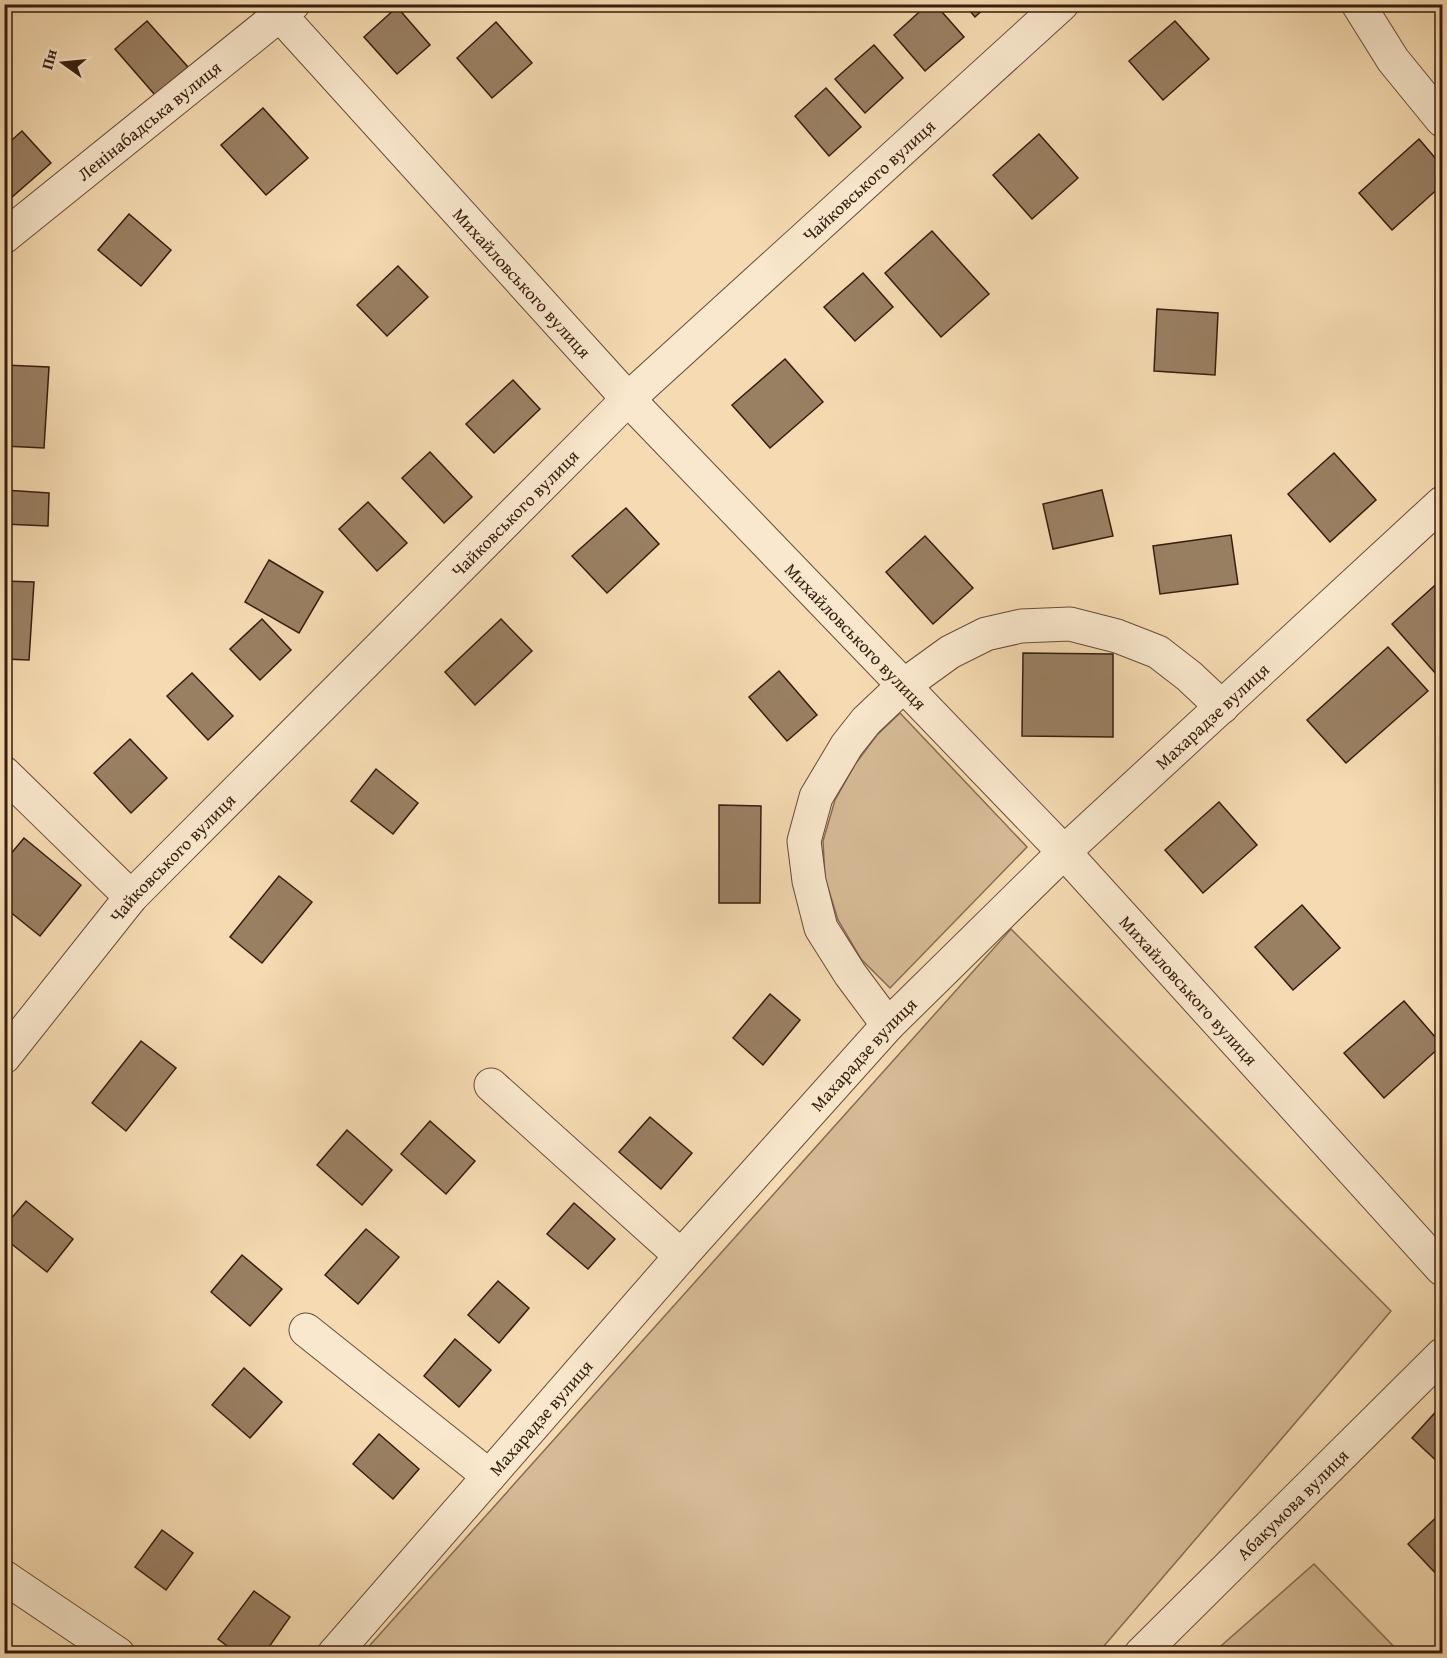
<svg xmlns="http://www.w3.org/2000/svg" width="1447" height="1658" viewBox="0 0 1447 1658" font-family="'Gentium Book Plus',serif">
<rect width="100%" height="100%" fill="#f6dbb2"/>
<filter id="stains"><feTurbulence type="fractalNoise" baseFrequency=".00333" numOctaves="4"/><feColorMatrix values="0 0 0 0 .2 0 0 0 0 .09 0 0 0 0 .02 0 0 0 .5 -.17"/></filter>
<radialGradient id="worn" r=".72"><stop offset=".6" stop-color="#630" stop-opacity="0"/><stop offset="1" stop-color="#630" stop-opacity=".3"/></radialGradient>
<g fill="#d6bb96" stroke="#866c52" stroke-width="1.5">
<path d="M 900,713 L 1027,847 L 890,988 L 861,959 L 838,920 L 825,878 L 823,841 L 835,800 L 856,763 L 877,735 Z"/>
<path d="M 1011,929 L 1391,1311 L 1098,1653 L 363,1653 Z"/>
<path d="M 1314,1564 L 1400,1653 L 1213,1653 Z"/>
</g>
<g fill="#9a8063" stroke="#371d0e" stroke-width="1.5">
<path d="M 928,4 L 935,4 L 964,37 L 925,71 L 894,35 Z"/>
<path d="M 964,4 L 989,4 L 975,17 Z"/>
<path d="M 397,7 L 430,45 L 397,74 L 364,37 Z"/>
<path d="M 147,21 L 188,67 L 155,95 L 115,49 Z"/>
<path d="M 1175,21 L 1209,59 L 1163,100 L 1129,61 Z"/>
<path d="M 496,22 L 532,63 L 492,98 L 457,58 Z"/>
<path d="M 874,45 L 903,78 L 865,113 L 835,79 Z"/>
<path d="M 826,88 L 861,127 L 829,156 L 795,116 Z"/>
<path d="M 263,108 L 308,158 L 266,195 L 221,145 Z"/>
<path d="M 22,131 L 51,163 L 4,204 L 4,147 Z"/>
<path d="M 1039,134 L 1078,178 L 1032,219 L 993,175 Z"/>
<path d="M 1419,139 L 1442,166 L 1442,185 L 1392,230 L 1359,193 Z"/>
<path d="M 129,214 L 171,250 L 141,286 L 98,250 Z"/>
<path d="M 932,231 L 989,294 L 941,337 L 885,273 Z"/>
<path d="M 398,266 L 428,297 L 387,336 L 357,305 Z"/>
<path d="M 863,273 L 893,307 L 855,341 L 824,307 Z"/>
<path d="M 1157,309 L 1218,313 L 1215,375 L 1154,371 Z"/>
<path d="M 785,359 L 823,402 L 770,448 L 732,405 Z"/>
<path d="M 4,365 L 49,367 L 44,448 L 4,446 Z"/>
<path d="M 513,380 L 540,409 L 494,453 L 466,424 Z"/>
<path d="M 430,452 L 472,497 L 444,523 L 402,478 Z"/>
<path d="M 1334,453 L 1376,500 L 1330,542 L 1288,494 Z"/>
<path d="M 4,490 L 49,493 L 48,526 L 4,524 Z"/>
<path d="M 1102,490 L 1113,536 L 1053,549 L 1043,504 Z"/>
<path d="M 368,502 L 407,543 L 377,571 L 339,529 Z"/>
<path d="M 626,508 L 659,544 L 607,593 L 572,556 Z"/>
<path d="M 1231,535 L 1238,584 L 1160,594 L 1153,546 Z"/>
<path d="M 925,536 L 973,588 L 933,624 L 886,572 Z"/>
<path d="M 269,560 L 323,592 L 299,633 L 245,602 Z"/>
<path d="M 1442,579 L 1442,669 L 1436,674 L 1392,624 Z"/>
<path d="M 4,581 L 34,582 L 29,660 L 4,659 Z"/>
<path d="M 262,619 L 291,650 L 260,680 L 230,649 Z"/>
<path d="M 501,619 L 532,651 L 475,705 L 445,672 Z"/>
<path d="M 1388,647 L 1428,691 L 1346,763 L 1307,720 Z"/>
<path d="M 1023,653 L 1113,654 L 1113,737 L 1022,736 Z"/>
<path d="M 779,671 L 817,715 L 787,741 L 749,697 Z"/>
<path d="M 192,673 L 233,716 L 208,740 L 167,696 Z"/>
<path d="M 130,739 L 167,778 L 131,813 L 94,773 Z"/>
<path d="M 376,769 L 418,803 L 393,834 L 351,801 Z"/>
<path d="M 1219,802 L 1257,845 L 1203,893 L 1165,850 Z"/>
<path d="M 719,805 L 761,806 L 760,903 L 719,903 Z"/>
<path d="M 24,838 L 81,885 L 40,936 L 4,907 L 4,862 Z"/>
<path d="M 279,876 L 312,902 L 262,963 L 230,937 Z"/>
<path d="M 1302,905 L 1340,948 L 1293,990 L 1255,947 Z"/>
<path d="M 770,994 L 800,1020 L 763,1065 L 733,1038 Z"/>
<path d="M 1404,1001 L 1442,1045 L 1384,1098 L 1344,1053 Z"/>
<path d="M 141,1041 L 176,1068 L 126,1131 L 92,1103 Z"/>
<path d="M 650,1117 L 692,1153 L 661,1189 L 619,1152 Z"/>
<path d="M 430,1121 L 475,1161 L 446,1194 L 401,1154 Z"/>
<path d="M 347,1130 L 392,1170 L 362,1205 L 317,1165 Z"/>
<path d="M 26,1201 L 73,1239 L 47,1272 L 4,1238 L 4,1227 Z"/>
<path d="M 574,1203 L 615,1239 L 588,1269 L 547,1234 Z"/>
<path d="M 366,1229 L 399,1257 L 358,1304 L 325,1275 Z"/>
<path d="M 242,1255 L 282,1289 L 250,1326 L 211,1292 Z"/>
<path d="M 498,1281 L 529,1308 L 499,1343 L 468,1315 Z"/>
<path d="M 455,1339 L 491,1370 L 459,1407 L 424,1376 Z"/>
<path d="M 244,1368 L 282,1402 L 250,1438 L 212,1405 Z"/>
<path d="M 1442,1405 L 1442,1466 L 1412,1438 Z"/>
<path d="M 379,1434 L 419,1469 L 393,1499 L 353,1464 Z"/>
<path d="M 1442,1512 L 1442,1580 L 1408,1544 Z"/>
<path d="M 162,1530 L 193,1553 L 166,1590 L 135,1567 Z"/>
<path d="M 254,1591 L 290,1617 L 264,1654 L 238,1654 L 218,1639 Z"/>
</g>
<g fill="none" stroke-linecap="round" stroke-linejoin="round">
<defs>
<g id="minor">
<path id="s1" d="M 270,4 L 628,399 L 1064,852 L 1442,1269"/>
<path d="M 1358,4 L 1393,60 L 1442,120"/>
<path id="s2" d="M 4,237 L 293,4"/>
<path d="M 4,773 L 131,897"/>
<path d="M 888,1025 L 850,974 L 821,928 L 809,881 L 804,841 L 816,797 L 847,745 L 866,721 L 903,686 L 950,652 L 986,634 L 1021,626 L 1070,624 L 1117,636 L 1158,652 L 1189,676 L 1222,707"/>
<path id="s3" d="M 4,1057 L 131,897 L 628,399 L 1062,4"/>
<path d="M 491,1085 L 681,1256"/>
<path d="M 306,1330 L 489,1476"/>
<path d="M 4,1577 L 118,1654"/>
<path id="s4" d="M 334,1654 L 681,1256 L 888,1025 L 1064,852 L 1442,503"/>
<path id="s5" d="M 1141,1654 L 1442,1355"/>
</g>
</defs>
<use href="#minor" stroke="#674c37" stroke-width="35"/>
<use href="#minor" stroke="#f9e8cd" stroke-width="33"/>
</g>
<g text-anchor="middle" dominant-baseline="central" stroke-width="5" stroke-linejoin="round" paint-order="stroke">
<g font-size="18" fill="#371d0e" stroke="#f9e8cd">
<text stroke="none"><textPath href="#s2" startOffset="186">Ленінабадська вулиця</textPath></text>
<text stroke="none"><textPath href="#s3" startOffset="1233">Чайковського вулиця</textPath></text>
<text stroke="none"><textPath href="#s1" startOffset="376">Михайловського вулиця</textPath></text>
<text stroke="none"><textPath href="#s3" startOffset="747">Чайковського вулиця</textPath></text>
<text stroke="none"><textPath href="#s1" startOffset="862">Михайловського вулиця</textPath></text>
<text stroke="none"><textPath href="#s4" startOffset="1286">Махарадзе вулиця</textPath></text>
<text stroke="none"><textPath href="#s3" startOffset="261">Чайковського вулиця</textPath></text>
<text stroke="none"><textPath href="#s1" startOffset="1348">Михайловського вулиця</textPath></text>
<text stroke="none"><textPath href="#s4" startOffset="800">Махарадзе вулиця</textPath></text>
<text stroke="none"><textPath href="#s4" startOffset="314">Махарадзе вулиця</textPath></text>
<text stroke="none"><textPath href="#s5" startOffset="213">Абакумова вулиця</textPath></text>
</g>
</g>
<rect width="1447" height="1658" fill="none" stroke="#f6dbb2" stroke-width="24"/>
<rect x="6" y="6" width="1435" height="1646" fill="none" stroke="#371d0e" stroke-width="3"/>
<rect x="12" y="12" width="1423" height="1634" fill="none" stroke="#371d0e" stroke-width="1.5"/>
<g transform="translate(63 63) rotate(285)" stroke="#f9e8cd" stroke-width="4.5" paint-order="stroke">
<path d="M0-4.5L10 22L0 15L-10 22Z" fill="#371d0e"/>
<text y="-9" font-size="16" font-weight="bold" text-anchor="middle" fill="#371d0e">Пн</text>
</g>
<rect width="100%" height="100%" filter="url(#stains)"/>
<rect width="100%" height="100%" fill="url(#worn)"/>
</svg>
